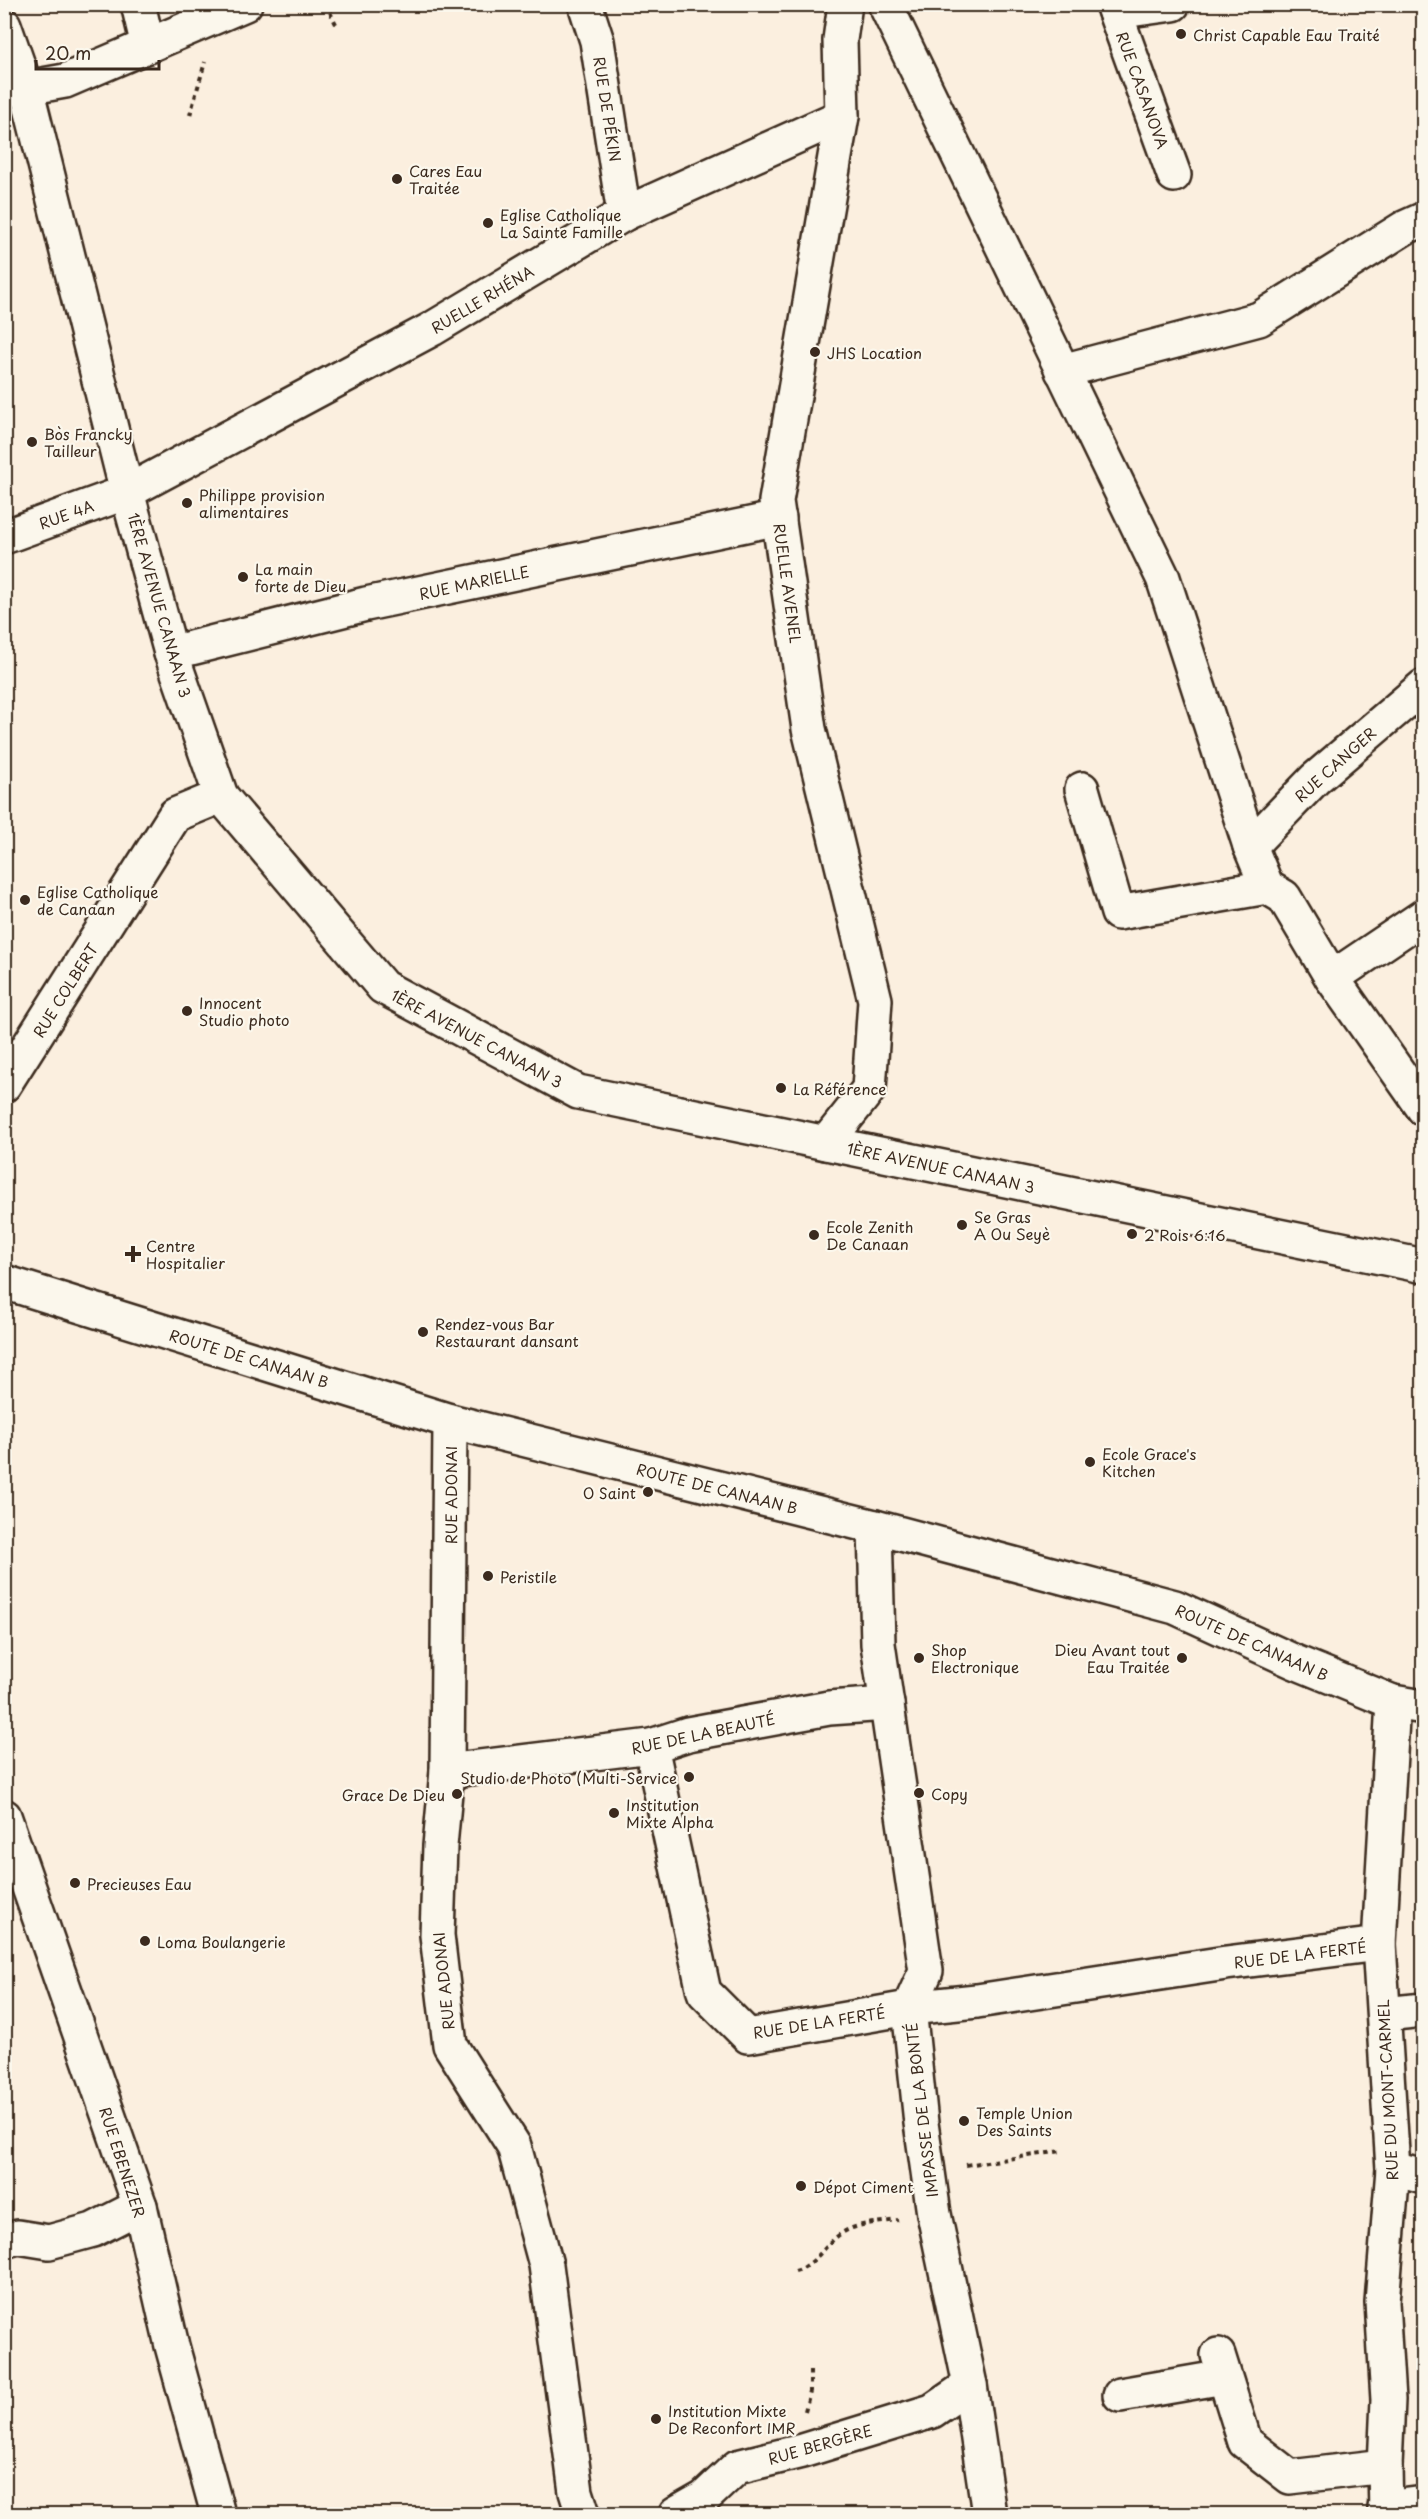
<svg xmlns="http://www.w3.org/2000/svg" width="1428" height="2519" viewBox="0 0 1428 2519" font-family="'Playpen Sans',sans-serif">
<rect width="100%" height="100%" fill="#fbefdf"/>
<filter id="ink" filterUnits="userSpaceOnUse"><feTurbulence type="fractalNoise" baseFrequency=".0167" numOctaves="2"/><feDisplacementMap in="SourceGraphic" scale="12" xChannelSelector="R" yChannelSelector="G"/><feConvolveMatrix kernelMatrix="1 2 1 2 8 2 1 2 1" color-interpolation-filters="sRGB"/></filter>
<g filter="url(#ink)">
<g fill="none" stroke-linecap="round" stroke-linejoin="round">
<defs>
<g id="minor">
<path d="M 138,4 L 148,46"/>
<path d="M 585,4 L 597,41 L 624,214"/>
<path d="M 885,4 L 1163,578 L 1250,846 L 1267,887 L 1284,897 L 1332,978 L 1424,1109"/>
<path d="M 1112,4 L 1174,175"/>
<path d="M 1115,12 L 1173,4"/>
<path d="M 26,88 L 65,81 L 245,4"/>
<path d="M 1062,371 L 1259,319 L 1404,228 L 1424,219"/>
<path d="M 4,537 L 127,492 L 432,329 L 624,214 L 842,116"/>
<path d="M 171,653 L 366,604 L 779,518"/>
<path d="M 1082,789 L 1118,913 L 1267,887"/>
<path d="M 1250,846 L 1315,779 L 1424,686"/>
<path d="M 1332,978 L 1424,916"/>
<path d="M 4,1085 L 175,815 L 221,796"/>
<path d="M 826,1143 L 869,1089 L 875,1000 L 809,729 L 776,501 L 842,116 L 840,40 L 845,4"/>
<path d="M 4,1282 L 450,1421 L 875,1527 L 1175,1607 L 1295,1662 L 1393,1702 L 1424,1707"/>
<path d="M 450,1421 L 447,1771 L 440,1846 L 437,1935 L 450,2045 L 514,2146 L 546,2265 L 576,2492 L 583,2514"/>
<path d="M 875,1527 L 878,1644 L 926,1971 L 909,2008 L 921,2123 L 934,2214 L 970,2385 L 989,2514"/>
<path d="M 651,1746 L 704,1992 L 748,2036 L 909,2008 L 977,2001 L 1226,1963 L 1379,1944"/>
<path d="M 447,1771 L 651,1746 L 688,1734 L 829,1708 L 887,1704"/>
<path d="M 4,1816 L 140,2206 L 172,2346 L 218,2514"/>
<path d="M 1384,2014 L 1424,2010"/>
<path d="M 1393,2169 L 1424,2177"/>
<path d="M 4,2241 L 18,2237 L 49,2242 L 93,2230 L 140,2206"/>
<path d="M 1218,2355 L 1245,2442 L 1290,2477 L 1385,2466"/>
<path d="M 1120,2395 L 1224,2377"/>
<path d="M 1385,2508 L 1424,2503"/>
<path d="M 676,2514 L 704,2498 L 737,2467 L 802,2451 L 932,2411 L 970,2385"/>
<path d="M 1386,2514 L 1385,2466 L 1388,2400 L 1382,2302 L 1393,2169 L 1379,1944 L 1393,1702"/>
</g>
<path id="major" d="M 4,25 L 26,88 L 127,492 L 171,653 L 221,796 L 383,987 L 578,1092 L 1424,1266"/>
</defs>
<use href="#minor" stroke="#3b2a1e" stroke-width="38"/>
<use href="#major" stroke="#3b2a1e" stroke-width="38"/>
<g stroke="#3b2a1e" stroke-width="4" stroke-dasharray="4.5 4.5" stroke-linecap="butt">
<path d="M 326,4 L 336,24"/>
<path d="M 190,115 L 205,62"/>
<path d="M 966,2165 L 1062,2151"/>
<path d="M 795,2271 C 814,2266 824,2246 839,2235 C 855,2223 878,2223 898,2220"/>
<path d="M 805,2411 L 810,2391 L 810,2370"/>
</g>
<use href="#minor" stroke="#fbf7ec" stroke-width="33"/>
<use href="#major" stroke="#fbf7ec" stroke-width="33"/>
</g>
</g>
<g fill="#3b2a1e" stroke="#fbf7ec" stroke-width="2">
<circle cx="1181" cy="34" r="6"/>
<circle cx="397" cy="179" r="6"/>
<circle cx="488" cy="223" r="6"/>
<circle cx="815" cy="352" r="6"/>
<circle cx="32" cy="442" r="6"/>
<circle cx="187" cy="503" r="6"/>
<circle cx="243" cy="577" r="6"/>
<circle cx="25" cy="900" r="6"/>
<circle cx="187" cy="1011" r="6"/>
<circle cx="781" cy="1088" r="6"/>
<circle cx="962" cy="1225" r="6"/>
<circle cx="1132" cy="1234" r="6"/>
<circle cx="814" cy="1235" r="6"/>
<path d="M130 1245h6v6h6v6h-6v6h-6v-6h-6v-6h6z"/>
<circle cx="423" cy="1332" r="6"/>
<circle cx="1090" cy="1462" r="6"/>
<circle cx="648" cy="1492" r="6"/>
<circle cx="488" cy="1576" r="6"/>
<circle cx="919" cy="1658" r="6"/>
<circle cx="1182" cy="1658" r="6"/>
<circle cx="689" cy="1777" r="6"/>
<circle cx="919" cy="1793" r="6"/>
<circle cx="457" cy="1794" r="6"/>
<circle cx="614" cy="1813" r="6"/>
<circle cx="75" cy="1883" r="6"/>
<circle cx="145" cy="1941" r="6"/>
<circle cx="964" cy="2121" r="6"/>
<circle cx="801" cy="2186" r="6"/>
<circle cx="656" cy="2419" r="6"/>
</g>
<g text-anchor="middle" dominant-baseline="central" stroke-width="4.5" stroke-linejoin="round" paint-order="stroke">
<g font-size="15" fill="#3b2a1e" stroke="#fbf7ec" text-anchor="start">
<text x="1193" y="34">Christ Capable Eau Traité</text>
<text x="409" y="170">Cares Eau<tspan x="409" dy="17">Traitée</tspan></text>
<text x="500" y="214">Eglise Catholique<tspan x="500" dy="17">La Sainte Famille</tspan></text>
<text x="827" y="352">JHS Location</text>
<text x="44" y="433">Bòs Francky<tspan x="44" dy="17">Tailleur</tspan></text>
<text x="199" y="494">Philippe provision<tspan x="199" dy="17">alimentaires</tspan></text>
<text x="255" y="568">La main<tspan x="255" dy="17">forte de Dieu</tspan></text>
<text x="37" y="891">Eglise Catholique<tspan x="37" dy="17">de Canaan</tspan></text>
<text x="199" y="1002">Innocent<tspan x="199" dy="17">Studio photo</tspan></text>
<text x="793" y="1088">La Référence</text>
<text x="974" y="1216">Se Gras<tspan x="974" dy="17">A Ou Seyè</tspan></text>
<text x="826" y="1226">Ecole Zenith<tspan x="826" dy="17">De Canaan</tspan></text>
<text x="1144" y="1234">2 Rois 6:16</text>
<text x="146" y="1245">Centre<tspan x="146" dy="17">Hospitalier</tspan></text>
<text x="435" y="1323">Rendez-vous Bar<tspan x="435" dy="17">Restaurant dansant</tspan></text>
<text x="1102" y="1453">Ecole Grace's<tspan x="1102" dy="17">Kitchen</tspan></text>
<text x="636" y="1492" text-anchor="end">O Saint</text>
<text x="500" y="1576">Peristile</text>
<text x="931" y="1649">Shop<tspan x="931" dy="17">Electronique</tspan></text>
<text x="1170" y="1649" text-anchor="end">Dieu Avant tout<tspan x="1170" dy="17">Eau Traitée</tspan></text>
<text x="677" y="1777" text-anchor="end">Studio de Photo (Multi-Service</text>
<text x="931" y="1793">Copy</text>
<text x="445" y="1794" text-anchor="end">Grace De Dieu</text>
<text x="626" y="1804">Institution<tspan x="626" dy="17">Mixte Alpha</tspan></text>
<text x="87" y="1883">Precieuses Eau</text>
<text x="157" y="1941">Loma Boulangerie</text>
<text x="976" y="2112">Temple Union<tspan x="976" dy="17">Des Saints</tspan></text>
<text x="813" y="2186">Dépot Ciment</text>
<text x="668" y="2410">Institution Mixte<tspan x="668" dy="17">De Reconfort IMR</tspan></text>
</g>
<g font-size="15" fill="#3b2a1e" stroke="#fbf7ec">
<text transform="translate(1143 90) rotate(70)">RUE CASANOVA</text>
<text transform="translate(608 109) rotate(81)">RUE DE PÉKIN</text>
<text transform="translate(482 299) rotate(-31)">RUELLE RHÉNA</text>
<text transform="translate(66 514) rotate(-20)">RUE 4A</text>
<text transform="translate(474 582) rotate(-12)">RUE MARIELLE</text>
<text transform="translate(788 583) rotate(82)">RUELLE AVENEL</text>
<text transform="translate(160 605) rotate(74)">1ÈRE AVENUE CANAAN 3</text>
<text transform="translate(1335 764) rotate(-42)">RUE CANGER</text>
<text transform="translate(65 990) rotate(-58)">RUE COLBERT</text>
<text transform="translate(477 1038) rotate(28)">1ÈRE AVENUE CANAAN 3</text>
<text transform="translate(941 1167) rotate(12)">1ÈRE AVENUE CANAAN 3</text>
<text transform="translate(249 1358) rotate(17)">ROUTE DE CANAAN B</text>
<text transform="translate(717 1488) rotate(14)">ROUTE DE CANAAN B</text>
<text transform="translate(450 1495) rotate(-90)">RUE ADONAI</text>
<text transform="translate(1252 1642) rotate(24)">ROUTE DE CANAAN B</text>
<text transform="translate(703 1733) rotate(-12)">RUE DE LA BEAUTÉ</text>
<text transform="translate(1300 1954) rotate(-7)">RUE DE LA FERTÉ</text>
<text transform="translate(443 1981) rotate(-96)">RUE ADONAI</text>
<text transform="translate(819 2022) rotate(-9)">RUE DE LA FERTÉ</text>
<text transform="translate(1387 2090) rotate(-93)">RUE DU MONT-CARMEL</text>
<text transform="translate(921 2110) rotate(-97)">IMPASSE DE LA BONTÉ</text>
<text transform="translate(123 2162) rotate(72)">RUE EBENEZER</text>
<text transform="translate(820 2444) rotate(-16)">RUE BERGÈRE</text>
</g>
</g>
<rect width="1428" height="2519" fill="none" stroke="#fbf7ec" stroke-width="24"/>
<rect x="12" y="12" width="1404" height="2495" fill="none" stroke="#3b2a1e" stroke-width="2" filter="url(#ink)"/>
<path d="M36 60v9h123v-9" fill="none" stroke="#3b2a1e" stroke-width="3"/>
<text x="45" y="60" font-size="18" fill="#3b2a1e" stroke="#fbf7ec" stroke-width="4.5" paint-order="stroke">20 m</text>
</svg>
